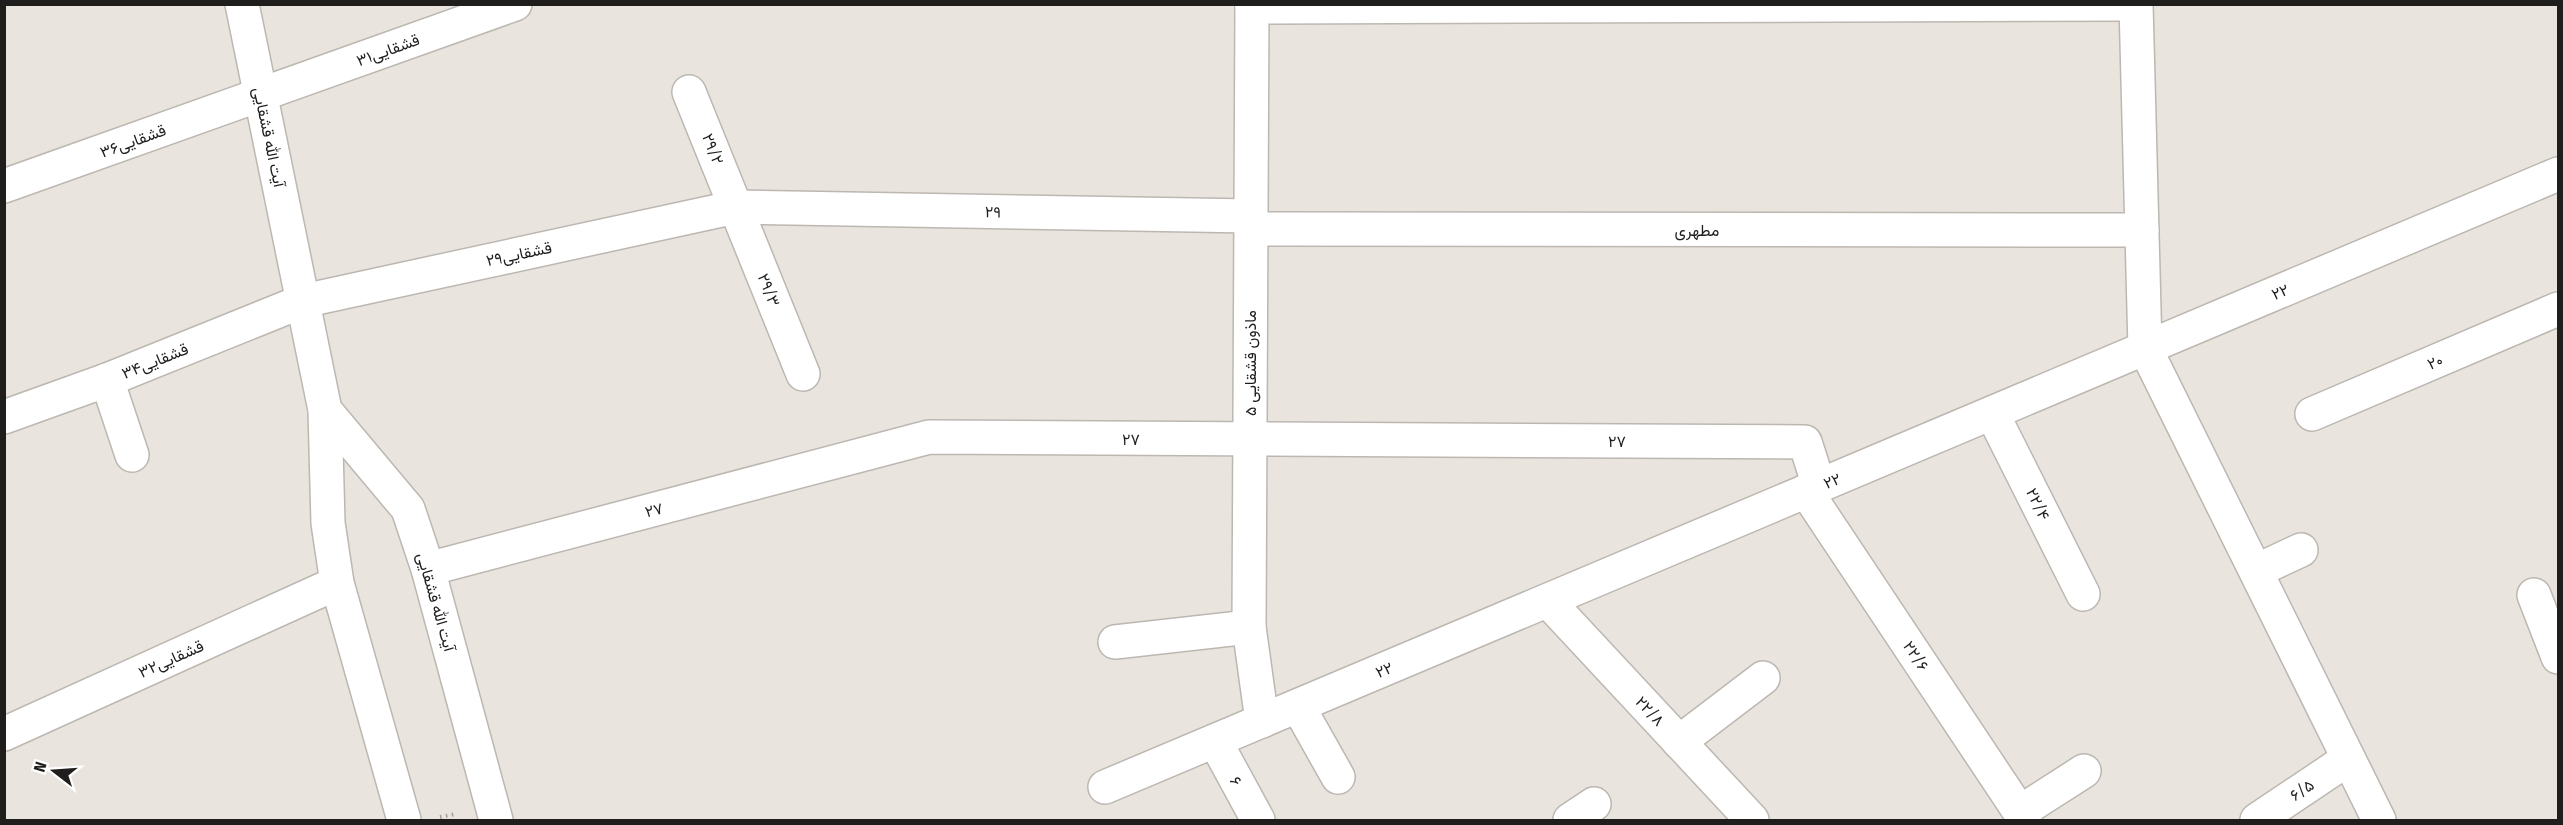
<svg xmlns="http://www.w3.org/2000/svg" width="2563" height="825" viewBox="0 0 2563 825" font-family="'Fira Sans Condensed',Vazirmatn,sans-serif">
<rect width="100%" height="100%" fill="#eae4de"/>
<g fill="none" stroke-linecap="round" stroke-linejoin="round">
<defs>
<g id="minor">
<path d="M 242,4 L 325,410 L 328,523 L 337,583 L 404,820"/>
<path d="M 1252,4 L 1249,627 L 1262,721"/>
<path d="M 2136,4 L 2145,348 L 2379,820"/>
<path d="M 1252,7 L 2129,4"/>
<path d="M 689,92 L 803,374"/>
<path d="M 4,186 L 515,4"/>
<path d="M 1251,229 L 2142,230"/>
<path d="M 107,380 L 132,455"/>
<path d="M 325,410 L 408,509 L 428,569 L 496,820"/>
<path d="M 1992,413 L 2083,594"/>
<path d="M 2312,414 L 2558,309"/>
<path d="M 4,417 L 107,380 L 303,301 L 736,207 L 1251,216"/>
<path d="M 1806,491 L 2025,820"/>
<path d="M 428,569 L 929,437 L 1805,442 L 1819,486"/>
<path d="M 2256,571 L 2301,550"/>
<path d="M 2534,595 L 2558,657"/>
<path d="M 1548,601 L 1752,820"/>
<path d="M 1115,642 L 1249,627"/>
<path d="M 1298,706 L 1338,777"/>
<path d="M 4,734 L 337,583"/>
<path d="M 1215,741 L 1258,820"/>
<path d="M 1679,742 L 1763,678"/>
<path d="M 1105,787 L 2558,174"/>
<path d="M 2020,812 L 2084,771"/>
<path d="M 1570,820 L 1594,804"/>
<path d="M 2257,820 L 2348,759"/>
</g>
</defs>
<use href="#minor" stroke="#bdb7b1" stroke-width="36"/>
<path stroke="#a39e9a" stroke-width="4" stroke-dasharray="1.5 4.5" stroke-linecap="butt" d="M 440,817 L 456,814"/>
<use href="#minor" stroke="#fff" stroke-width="33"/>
</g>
<g text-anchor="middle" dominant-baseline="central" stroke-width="4.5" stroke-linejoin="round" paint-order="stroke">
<g font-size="16" fill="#201e1c" stroke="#fff">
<text transform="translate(388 50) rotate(-20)">۳۱قشقایی</text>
<text transform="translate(269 137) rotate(78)">آیت الله قشقایی</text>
<text transform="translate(133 141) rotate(-20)">قشقایی۳۶</text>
<text transform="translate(713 149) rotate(68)">۲۹/۲</text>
<text transform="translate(993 212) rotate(1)">۲۹</text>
<text x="1697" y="230">مطهری</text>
<text transform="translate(519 254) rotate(-12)">قشقایی۲۹</text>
<text transform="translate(769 290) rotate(68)">۲۹/۳</text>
<text transform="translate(2280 292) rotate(-23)">۲۲</text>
<text transform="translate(155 361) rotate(-22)">قشقایی۳۴</text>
<text transform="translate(2435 362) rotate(-23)">۲۰</text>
<text transform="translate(1250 363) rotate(-90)">ماذون قشقایی ۵</text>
<text x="1131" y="439">۲۷</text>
<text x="1617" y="441">۲۷</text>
<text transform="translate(1832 481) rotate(-23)">۲۲</text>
<text transform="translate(2038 504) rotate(64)">۲۲/۴</text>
<text transform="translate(654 510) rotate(-15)">۲۷</text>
<text transform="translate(436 602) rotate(74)">آیت الله قشقایی</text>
<text transform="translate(1916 656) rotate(56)">۲۲/۶</text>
<text transform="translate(171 659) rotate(-24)">قشقایی۳۲</text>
<text transform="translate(1384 670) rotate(-23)">۲۲</text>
<text transform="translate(1650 711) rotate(47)">۲۲/۸</text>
<text transform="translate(1236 781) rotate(62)">۶</text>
<text transform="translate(2302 790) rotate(-34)">۶/۵</text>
</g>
</g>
<rect width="2563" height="825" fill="none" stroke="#201e1c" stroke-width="12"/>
<g transform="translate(54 771) rotate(287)" stroke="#ffffff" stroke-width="4.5" paint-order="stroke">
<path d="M0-4.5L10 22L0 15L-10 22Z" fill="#201e1c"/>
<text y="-9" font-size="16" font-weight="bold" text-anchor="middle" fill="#201e1c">N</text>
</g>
</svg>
